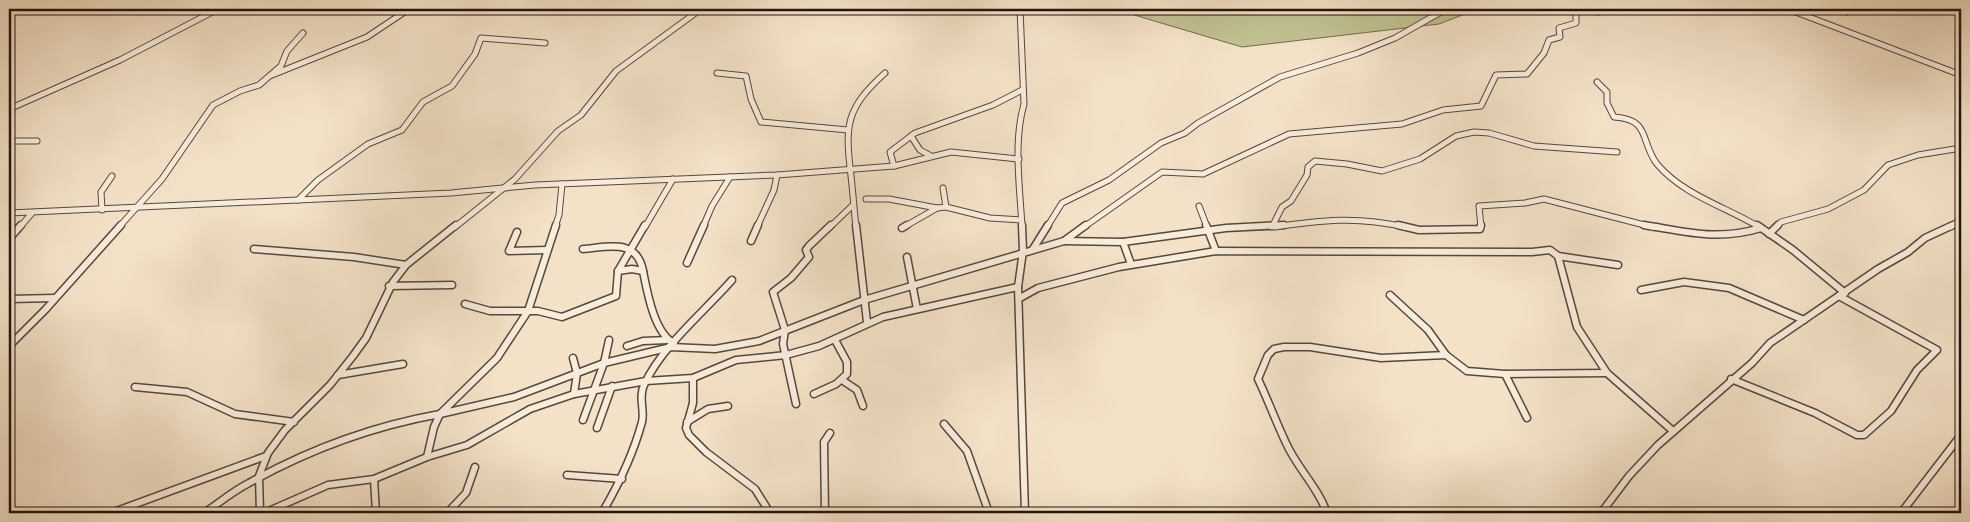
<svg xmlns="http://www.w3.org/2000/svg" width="1970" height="522" viewBox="0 0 1970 522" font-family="Cardo,serif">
<rect width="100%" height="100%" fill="#f4e2c8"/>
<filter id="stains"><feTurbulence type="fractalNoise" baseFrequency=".004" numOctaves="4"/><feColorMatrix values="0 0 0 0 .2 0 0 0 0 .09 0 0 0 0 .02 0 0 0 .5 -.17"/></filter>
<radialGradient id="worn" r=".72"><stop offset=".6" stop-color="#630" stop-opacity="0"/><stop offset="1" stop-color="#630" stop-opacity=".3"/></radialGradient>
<path fill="#c1c292" stroke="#716b4f" d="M 1114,9 L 1478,9 L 1439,24 L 1242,47 Z"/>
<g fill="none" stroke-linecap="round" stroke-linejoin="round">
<defs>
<g id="minor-far1">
<path d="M 1020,9 L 1024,104 C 1013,142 1020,188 1022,227"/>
<path d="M 1788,9 L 1961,75"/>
<path d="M 1847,12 L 1853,9"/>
<path d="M 717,73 L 746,76 L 751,99 L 761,122 L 848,130"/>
<path d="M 272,75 L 367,37 L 409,9"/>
<path d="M 1597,82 L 1607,92 L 1607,103 L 1614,117 C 1651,119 1640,142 1657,164 C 1683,195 1726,207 1759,227"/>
<path d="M 9,109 L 120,60 L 218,9"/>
<path d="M 911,136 L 920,150 L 931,156"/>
<path d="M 10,141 L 37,141"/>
<path d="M 894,166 L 890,152 L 915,133 L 993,105 L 1022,90"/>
<path d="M 943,188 L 946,207"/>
<path d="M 866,199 L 889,199 L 937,208"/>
<path d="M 298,200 L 318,180 L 368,144 L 402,130 L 423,102 L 452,86 L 475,54 L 481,38 L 545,43"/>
<path d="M 1199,206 L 1207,227"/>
<path d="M 102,210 L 101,192 L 112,176"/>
<path d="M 9,213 L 451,193 L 535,185 L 777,175 L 894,166 L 951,152 L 1019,159"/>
<path d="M 20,227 L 32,213"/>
<path d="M 119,227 L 162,179 L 213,105 L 240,91 L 259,85 L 281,66 L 287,51 L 303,33"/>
<path d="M 455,227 L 515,179 L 558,131 L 581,115 L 616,71 L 701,9"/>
<path d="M 555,227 L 559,215 L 562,184"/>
<path d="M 645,227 L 673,179"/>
<path d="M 703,227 L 712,206 L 730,177"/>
<path d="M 757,227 L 774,190 L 777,175"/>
<path d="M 830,227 L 853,205"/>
<path d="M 856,227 C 854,210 853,193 851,176 C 845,126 845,109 885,73"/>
<path d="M 904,227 L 937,208 L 946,207 L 990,218 L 1021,220"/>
<path d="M 1047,227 L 1062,203 L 1109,180 L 1161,143 L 1185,133 L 1198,123 L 1280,77 L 1358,53 L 1395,38 L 1446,9"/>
<path d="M 1084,227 L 1162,172 L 1203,174 L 1289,134 L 1402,124 L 1443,110 L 1481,106 L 1496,75 L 1527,74 L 1544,53 L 1549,40 L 1560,37 L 1559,28 L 1576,23 L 1576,14 L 1581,10 L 1598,12 L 1600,9"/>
<path d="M 1272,227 L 1282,207 L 1291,201 L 1307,175 L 1308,167 L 1315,161 L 1347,164 L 1382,171 L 1420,159 L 1456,136 L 1474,132 L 1489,133 L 1534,146 L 1617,152"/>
<path d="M 1275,227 C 1321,220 1358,216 1404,227"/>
<path d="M 1481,227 L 1479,206 L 1525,203 L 1544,199 L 1652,227"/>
<path d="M 1776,227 L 1781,222 L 1828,209 L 1864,190 L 1888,165 L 1918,155 L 1961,148"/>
<path d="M 1951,227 L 1961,218"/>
</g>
<g id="minor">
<path d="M 556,225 L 528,311 L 497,358 L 440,414 L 514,397 L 604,363 L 671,347 L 715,349 L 759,341 L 864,300 L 1064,241 L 1086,225"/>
<path d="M 856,225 L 867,322"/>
<path d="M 1022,225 L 1023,251 L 1018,287 L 1025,513"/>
<path d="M 1206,225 L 1216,251"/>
<path d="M 1398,225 L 1419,230 L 1480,229 L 1481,225"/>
<path d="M 1644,225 C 1688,232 1717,241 1761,228"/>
<path d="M 1757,225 L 1793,250 L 1845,293"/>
<path d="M 902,228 L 907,225"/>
<path d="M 517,232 L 509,251 L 547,250"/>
<path d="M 1769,234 L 1778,225"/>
<path d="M 9,239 L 21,225"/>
<path d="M 751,241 L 758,225"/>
<path d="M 1064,241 L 1123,242"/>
<path d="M 254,249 L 354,257 L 406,265"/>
<path d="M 583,249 C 608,247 637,238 643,271"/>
<path d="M 1033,249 L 1048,225"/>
<path d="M 1558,256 L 1577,327 L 1607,373 L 1673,431"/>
<path d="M 907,257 L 917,309"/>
<path d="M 687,263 L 704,225"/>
<path d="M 1131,264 L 1123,242 L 1226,228 L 1284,225"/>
<path d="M 618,271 L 632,269 L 643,271 C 647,291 654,333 674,343"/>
<path d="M 389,286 L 452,285"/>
<path d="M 1641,290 L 1684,282 L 1729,288 L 1804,320"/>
<path d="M 1390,295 L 1428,330 L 1446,355 L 1467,371 L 1505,374 L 1607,373"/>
<path d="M 1020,298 L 1038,288 L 1119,267 L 1216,251 L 1532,252 L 1550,250 L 1558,256 L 1618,265"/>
<path d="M 9,299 L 55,298"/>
<path d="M 465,304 L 490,311 L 538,311 L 562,317 L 616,296 L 618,271 L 645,225"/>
<path d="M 9,346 L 45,310 L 121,225"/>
<path d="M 627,346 L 643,341 L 668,340"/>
<path d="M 573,358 L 577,373 L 574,394"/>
<path d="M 1505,374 L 1527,418"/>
<path d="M 338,375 L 403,364"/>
<path d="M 693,378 L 693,403 L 686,428 L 689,435 L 706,452 L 755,489 L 770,513"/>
<path d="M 1731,379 L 1815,413 L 1857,435 L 1864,435 L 1891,411 L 1917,370 L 1937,350 L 1839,296"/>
<path d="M 842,380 L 857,390 L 863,406"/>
<path d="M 135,387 L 187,392 L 235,414 L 294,422"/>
<path d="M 814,394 L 836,384 L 847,374 L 847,362 L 835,340"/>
<path d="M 796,404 L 783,344 L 785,330 L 773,292 L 791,278 L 809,257 L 806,250 L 809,246 L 831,225"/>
<path d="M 583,420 L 604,363 L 609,340"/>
<path d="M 687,422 L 708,409 L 728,406"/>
<path d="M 944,424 L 967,451 L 989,513"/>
<path d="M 597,428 L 612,386"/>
<path d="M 567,475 L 622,479"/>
<path d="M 374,479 L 376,513"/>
<path d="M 111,513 L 266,456"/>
<path d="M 204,513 C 219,503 233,491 249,483 C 308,450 373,426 440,414 L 434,427 L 427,457"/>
<path d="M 260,513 L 259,476 L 268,453 L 285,430 L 330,385 L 353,356 L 366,338 L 393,282 L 406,265 L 456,225"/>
<path d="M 264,513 L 328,485 L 374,479 L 427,457 L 467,445 L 530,409 L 574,394 L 646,381 L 693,378 L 736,360 L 786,355 L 819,346 L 883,317 L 1018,287"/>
<path d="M 447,513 L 466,493 L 475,467"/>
<path d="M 602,513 C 619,484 633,455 642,422 C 645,410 638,398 644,385 C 662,346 704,312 732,280"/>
<path d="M 825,513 L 824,442 L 830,433"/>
<path d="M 1327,513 C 1318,487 1297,468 1286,443 C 1276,422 1268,400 1258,379 L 1268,355 L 1274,349 L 1284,347 L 1310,347 L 1381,358 L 1446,355"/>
<path d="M 1601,513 L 1629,476 L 1658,445 L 1752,363 L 1770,343 L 1878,269 L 1908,252 L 1925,238 L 1953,225"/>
<path d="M 1901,513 L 1961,435"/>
</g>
</defs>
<use href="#minor-far1" stroke="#56483b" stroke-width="7"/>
<use href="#minor" stroke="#56483b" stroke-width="9"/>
<use href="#minor-far1" stroke="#f8ecdb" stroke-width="5"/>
<use href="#minor" stroke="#f8ecdb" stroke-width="6"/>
</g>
<rect width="1970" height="522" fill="none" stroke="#f4e2c8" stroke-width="30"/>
<rect x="10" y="10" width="1950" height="502" fill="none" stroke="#21140c" stroke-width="2.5"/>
<rect x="15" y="15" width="1940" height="492" fill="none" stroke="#21140c"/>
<rect width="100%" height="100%" filter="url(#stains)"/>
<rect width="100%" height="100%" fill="url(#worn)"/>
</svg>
